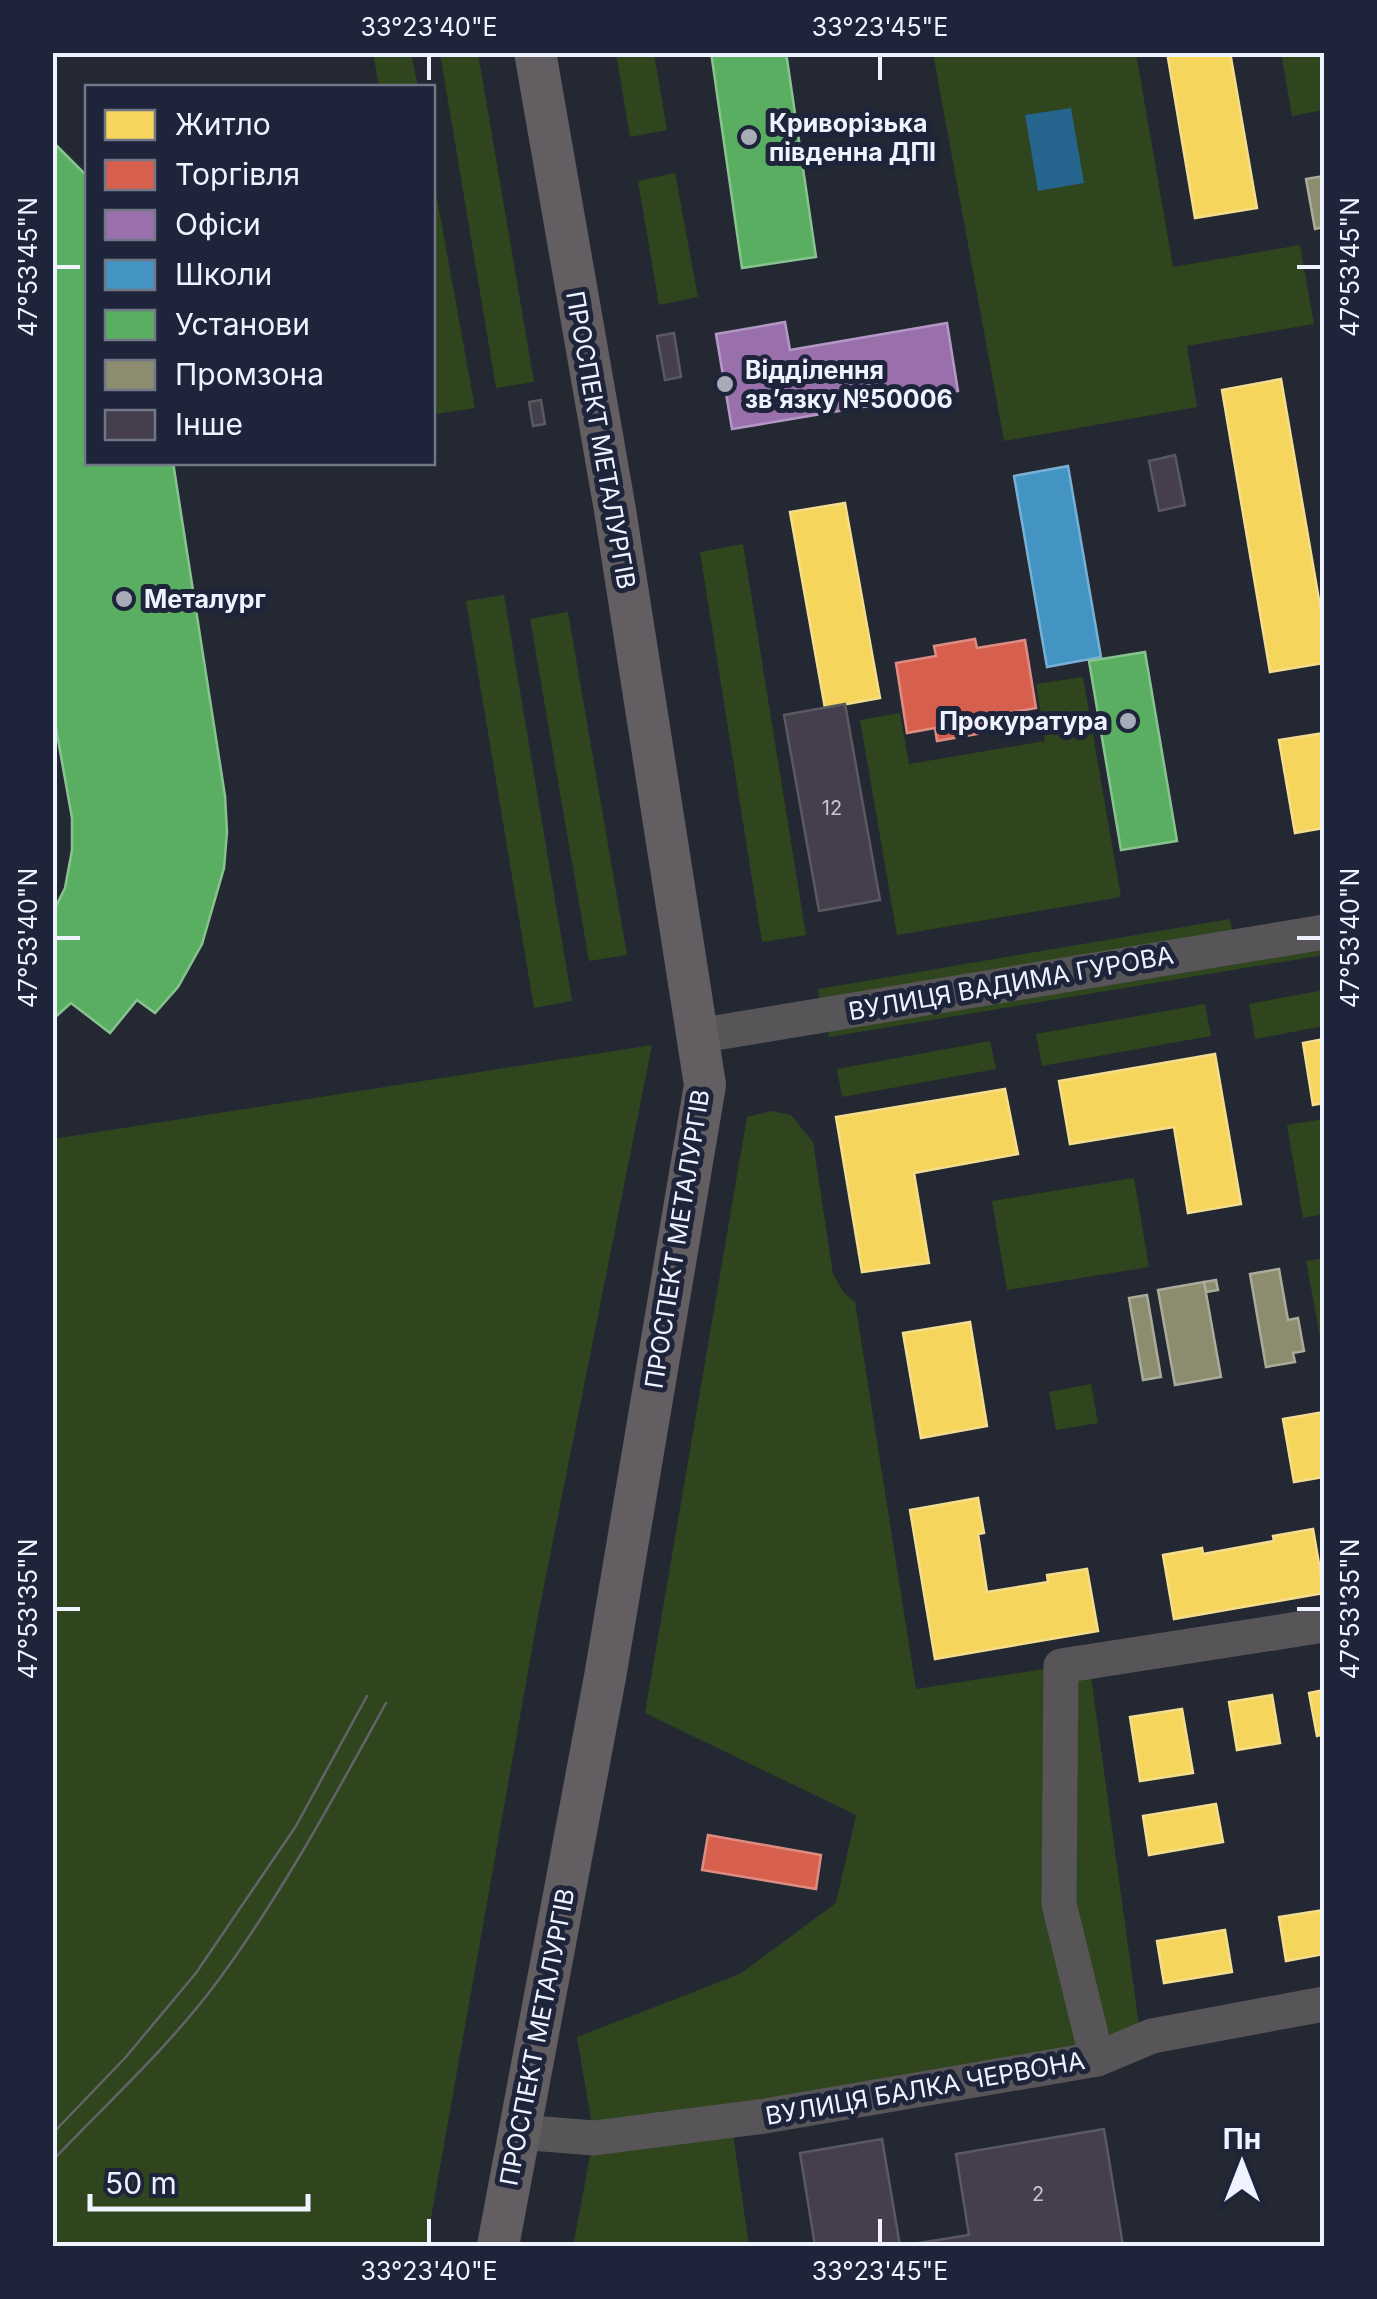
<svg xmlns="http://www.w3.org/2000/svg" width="1377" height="2299" viewBox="0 0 1377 2299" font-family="Inter,sans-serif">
<rect width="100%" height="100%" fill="#242833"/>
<g fill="#2f451d">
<path d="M 373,53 L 411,53 L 418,87 L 379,87 Z"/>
<path d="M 440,53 L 478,53 L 534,382 L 496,388 Z"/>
<path d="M 616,53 L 654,53 L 667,130 L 630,137 Z"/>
<path d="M 933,53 L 1136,53 L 1173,267 L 1300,245 L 1314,324 L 1187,346 L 1197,407 L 1004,441 Z"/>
<path d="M 1281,53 L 1324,53 L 1324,110 L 1292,116 Z"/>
<path d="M 432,171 L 475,408 L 437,414 L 432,387 Z"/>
<path d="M 675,173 L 698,297 L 659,305 L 638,181 Z"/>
<path d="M 743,544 L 806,935 L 762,942 L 700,552 Z"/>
<path d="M 504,595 L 572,1001 L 534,1008 L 466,601 Z"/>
<path d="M 568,612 L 627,955 L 589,961 L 530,619 Z"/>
<path d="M 1083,677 L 1121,897 L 897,935 L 860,720 L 900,713 L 909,764 L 1045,741 L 1036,684 Z"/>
<path d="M 1230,919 L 1232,930 L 820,1000 L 818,989 Z"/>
<path d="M 1324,946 L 1324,955 L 829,1037 L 828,1028 Z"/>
<path d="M 1324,990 L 1324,1026 L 1255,1039 L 1249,1004 Z"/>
<path d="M 1205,1004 L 1211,1036 L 1042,1066 L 1036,1034 Z"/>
<path d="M 990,1041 L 996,1069 L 842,1097 L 837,1069 Z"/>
<path d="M 652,1045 L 537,1621 L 426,2246 L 53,2246 L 53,1139 Z"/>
<path d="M 771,1111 L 791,1115 L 813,1142 L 833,1274 L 844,1293 L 855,1302 L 916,1689 L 1089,1662 L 1141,2040 L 594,2138 L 577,2037 L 740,1974 L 836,1903 L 856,1815 L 645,1713 L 747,1117 Z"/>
<path d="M 1324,1119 L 1324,1214 L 1303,1218 L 1287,1125 Z"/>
<path d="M 1134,1178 L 1149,1267 L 1007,1290 L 992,1201 Z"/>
<path d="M 1324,1258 L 1324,1358 L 1306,1261 Z"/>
<path d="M 1091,1384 L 1098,1423 L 1056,1430 L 1049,1392 Z"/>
<path d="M 733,2134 L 749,2246 L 573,2246 L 591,2151 Z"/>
</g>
<path fill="#25648c" d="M 1071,108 L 1084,183 L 1038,191 L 1025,115 Z"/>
<g fill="#f6d55c" stroke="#f4de8d" stroke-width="2.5">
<path d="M 1167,52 L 1230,52 L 1257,208 L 1195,218 Z"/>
<path d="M 1281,379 L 1324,629 L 1324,663 L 1270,672 L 1222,390 Z"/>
<path d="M 845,503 L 880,698 L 825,708 L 790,512 Z"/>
<path d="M 1324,733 L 1324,828 L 1295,833 L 1279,740 Z"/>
<path d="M 1324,1039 L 1324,1103 L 1313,1105 L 1303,1043 Z"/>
<path d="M 1215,1054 L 1241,1204 L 1188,1213 L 1174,1127 L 1070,1144 L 1059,1081 Z"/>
<path d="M 1005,1089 L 1018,1154 L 914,1173 L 929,1263 L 862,1272 L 836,1117 Z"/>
<path d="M 970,1322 L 987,1426 L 921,1438 L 903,1333 Z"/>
<path d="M 1324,1412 L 1324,1477 L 1294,1482 L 1283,1419 Z"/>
<path d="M 978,1498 L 984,1533 L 978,1534 L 987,1592 L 1048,1582 L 1047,1575 L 1087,1569 L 1098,1631 L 935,1659 L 910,1510 Z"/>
<path d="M 1313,1529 L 1324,1593 L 1174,1619 L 1163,1555 L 1202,1548 L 1203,1554 L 1274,1541 L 1273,1536 Z"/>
<path d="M 1324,1690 L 1324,1734 L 1317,1736 L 1309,1693 Z"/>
<path d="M 1272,1695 L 1280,1743 L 1237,1750 L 1229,1702 Z"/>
<path d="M 1182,1709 L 1193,1773 L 1140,1781 L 1130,1717 Z"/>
<path d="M 1216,1804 L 1223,1842 L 1149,1855 L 1143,1816 Z"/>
<path d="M 1324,1910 L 1324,1954 L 1286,1961 L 1279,1917 Z"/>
<path d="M 1225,1930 L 1232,1972 L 1164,1983 L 1157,1941 Z"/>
</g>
<g fill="#d6604d" stroke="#de8c82" stroke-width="2.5">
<path d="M 975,639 L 977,648 L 1025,640 L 1036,708 L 1003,714 L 1006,729 L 937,741 L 935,728 L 907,733 L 896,663 L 936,656 L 934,646 Z"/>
<path d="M 708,1835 L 821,1855 L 816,1889 L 702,1870 Z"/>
</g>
<path fill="#9970ab" stroke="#b397c4" stroke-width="2.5" d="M 785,322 L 790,350 L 947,323 L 958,391 L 732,429 L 716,334 Z"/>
<path fill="#4393c3" stroke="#77b0d5" stroke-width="2.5" d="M 1068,466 L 1101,657 L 1047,667 L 1014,476 Z"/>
<g fill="#5aae61" stroke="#87c390" stroke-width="2.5">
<path d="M 711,52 L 786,52 L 816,257 L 742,268 Z"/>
<path d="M 52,141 L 88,177 L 88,462 L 173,462 L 225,796 L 227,832 L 224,868 L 202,944 L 178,987 L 155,1013 L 137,1000 L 110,1033 L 71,1003 L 52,1020 L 52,914 L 65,888 L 72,850 L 72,818 L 52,706 Z"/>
<path d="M 1145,652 L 1177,841 L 1121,850 L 1089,661 Z"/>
</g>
<g fill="#8c8c6e" stroke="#aaab9a" stroke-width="2.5">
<path d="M 1324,176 L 1324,227 L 1315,229 L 1306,179 Z"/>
<path d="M 1279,1269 L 1288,1320 L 1298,1318 L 1304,1351 L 1293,1353 L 1295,1362 L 1266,1367 L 1250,1274 Z"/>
<path d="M 1216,1280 L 1218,1290 L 1206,1292 L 1204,1282 Z"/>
<path d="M 1204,1282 L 1221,1377 L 1175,1385 L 1158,1290 Z"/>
<path d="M 1147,1295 L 1161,1377 L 1143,1380 L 1129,1298 Z"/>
</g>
<g fill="#453f4d" stroke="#5a5861" stroke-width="2.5">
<path d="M 674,333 L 681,377 L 665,380 L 657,336 Z"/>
<path d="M 541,400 L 545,424 L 533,426 L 529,402 Z"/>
<path d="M 1175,455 L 1185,505 L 1159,511 L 1149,461 Z"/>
<path d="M 845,704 L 880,900 L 819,911 L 784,715 Z"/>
<path d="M 1104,2129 L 1123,2246 L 815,2246 L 800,2153 L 882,2139 L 900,2246 L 969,2235 L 956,2154 Z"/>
</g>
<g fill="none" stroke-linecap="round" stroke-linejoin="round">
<g stroke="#585558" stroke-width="35">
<path d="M 697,1036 L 1324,932"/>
<path d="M 1097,2059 L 1059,1904 L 1061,1666 L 1324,1625"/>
<path d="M 519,2132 L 594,2138 L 765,2116 L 1097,2059 L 1152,2036 L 1324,2004"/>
</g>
<path stroke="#625e62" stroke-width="42" d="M 498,2246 L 605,1677 L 705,1085 L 615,510 L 535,52"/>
<g stroke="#636469" stroke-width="2.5">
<path d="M 52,2134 L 125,2058 L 196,1973 L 296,1826 L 367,1696"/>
<path d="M 52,2161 C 108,2102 168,2048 217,1982 C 282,1894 333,1799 386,1703"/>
</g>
</g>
<path fill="none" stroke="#eff3ff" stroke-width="4" d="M 429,55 L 429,80M 880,55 L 880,80M 55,267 L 80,267M 1297,267 L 1322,267M 55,938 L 80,938M 1297,938 L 1322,938M 55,1609 L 80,1609M 1297,1609 L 1322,1609M 429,2219 L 429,2244M 880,2219 L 880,2244"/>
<g fill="#a8acb8" stroke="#1e2439" stroke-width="4">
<circle cx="749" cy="137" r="10"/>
<circle cx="725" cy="384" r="10"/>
<circle cx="124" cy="599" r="10"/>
<circle cx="1128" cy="721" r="10"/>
</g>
<g text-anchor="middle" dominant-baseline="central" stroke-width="10" stroke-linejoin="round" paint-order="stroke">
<g font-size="20" fill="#c4c6d2">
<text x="832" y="808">12</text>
<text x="1038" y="2194">2</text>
</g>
<g font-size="25" font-weight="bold" fill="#eff3ff" stroke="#1e2439" text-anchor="start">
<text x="769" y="123">Криворізька<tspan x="769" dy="29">південна ДПІ</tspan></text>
<text x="745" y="370">Відділення<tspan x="745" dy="29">зв’язку №50006</tspan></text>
<text x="144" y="599">Металург</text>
<text x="1108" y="721" text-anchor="end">Прокуратура</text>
</g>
<g font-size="25" fill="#eff3ff" stroke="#1e2439">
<text transform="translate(601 440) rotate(80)">ПРОСПЕКТ МЕТАЛУРГІВ</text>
<text transform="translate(1011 983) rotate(-10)">ВУЛИЦЯ ВАДИМА ГУРОВА</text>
<text transform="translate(677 1239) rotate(-81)">ПРОСПЕКТ МЕТАЛУРГІВ</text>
<text transform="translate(537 2037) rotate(-79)">ПРОСПЕКТ МЕТАЛУРГІВ</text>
<text transform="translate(925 2088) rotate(-10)">ВУЛИЦЯ БАЛКА ЧЕРВОНА</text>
</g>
</g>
<rect width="1377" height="2299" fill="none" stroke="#1e2439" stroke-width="110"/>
<rect x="85" y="85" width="350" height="380" fill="#1e2439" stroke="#727788" stroke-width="2.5"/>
<rect x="105" y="110" width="50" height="30" fill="#f6d55c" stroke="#727788" stroke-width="2.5"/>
<text x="175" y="135" font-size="30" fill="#eff3ff">Житло</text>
<rect x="105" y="160" width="50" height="30" fill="#d6604d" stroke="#727788" stroke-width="2.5"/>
<text x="175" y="185" font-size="30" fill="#eff3ff">Торгівля</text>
<rect x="105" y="210" width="50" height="30" fill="#9970ab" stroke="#727788" stroke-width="2.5"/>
<text x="175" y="235" font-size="30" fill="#eff3ff">Офіси</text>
<rect x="105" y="260" width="50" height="30" fill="#4393c3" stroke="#727788" stroke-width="2.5"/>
<text x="175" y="285" font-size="30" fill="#eff3ff">Школи</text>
<rect x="105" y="310" width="50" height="30" fill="#5aae61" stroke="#727788" stroke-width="2.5"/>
<text x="175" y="335" font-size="30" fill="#eff3ff">Установи</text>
<rect x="105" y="360" width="50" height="30" fill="#8c8c6e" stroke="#727788" stroke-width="2.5"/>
<text x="175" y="385" font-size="30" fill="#eff3ff">Промзона</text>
<rect x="105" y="410" width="50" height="30" fill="#453f4d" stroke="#727788" stroke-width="2.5"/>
<text x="175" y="435" font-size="30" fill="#eff3ff">Інше</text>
<g transform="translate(1242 2164)" stroke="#1e2439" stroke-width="8" paint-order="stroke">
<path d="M0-8L18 38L0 25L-18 38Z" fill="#eff3ff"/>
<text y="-15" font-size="28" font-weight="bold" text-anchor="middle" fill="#eff3ff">Пн</text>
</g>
<path d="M90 2194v15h218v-15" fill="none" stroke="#eff3ff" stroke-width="5"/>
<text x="105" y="2194" font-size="30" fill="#eff3ff" stroke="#1e2439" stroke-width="8" paint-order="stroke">50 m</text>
<rect x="55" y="55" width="1267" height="2189" fill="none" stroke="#eff3ff" stroke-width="4"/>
<g font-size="25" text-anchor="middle" fill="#eff3ff">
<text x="429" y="36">33°23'40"E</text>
<text x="880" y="36">33°23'45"E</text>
<text transform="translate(28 267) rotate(-90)" y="9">47°53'45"N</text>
<text transform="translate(1350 267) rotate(-90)" y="9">47°53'45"N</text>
<text transform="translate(28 938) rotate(-90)" y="9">47°53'40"N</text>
<text transform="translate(1350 938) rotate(-90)" y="9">47°53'40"N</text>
<text transform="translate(28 1609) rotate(-90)" y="9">47°53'35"N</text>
<text transform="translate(1350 1609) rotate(-90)" y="9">47°53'35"N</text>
<text x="429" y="2280">33°23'40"E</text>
<text x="880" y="2280">33°23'45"E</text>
</g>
</svg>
